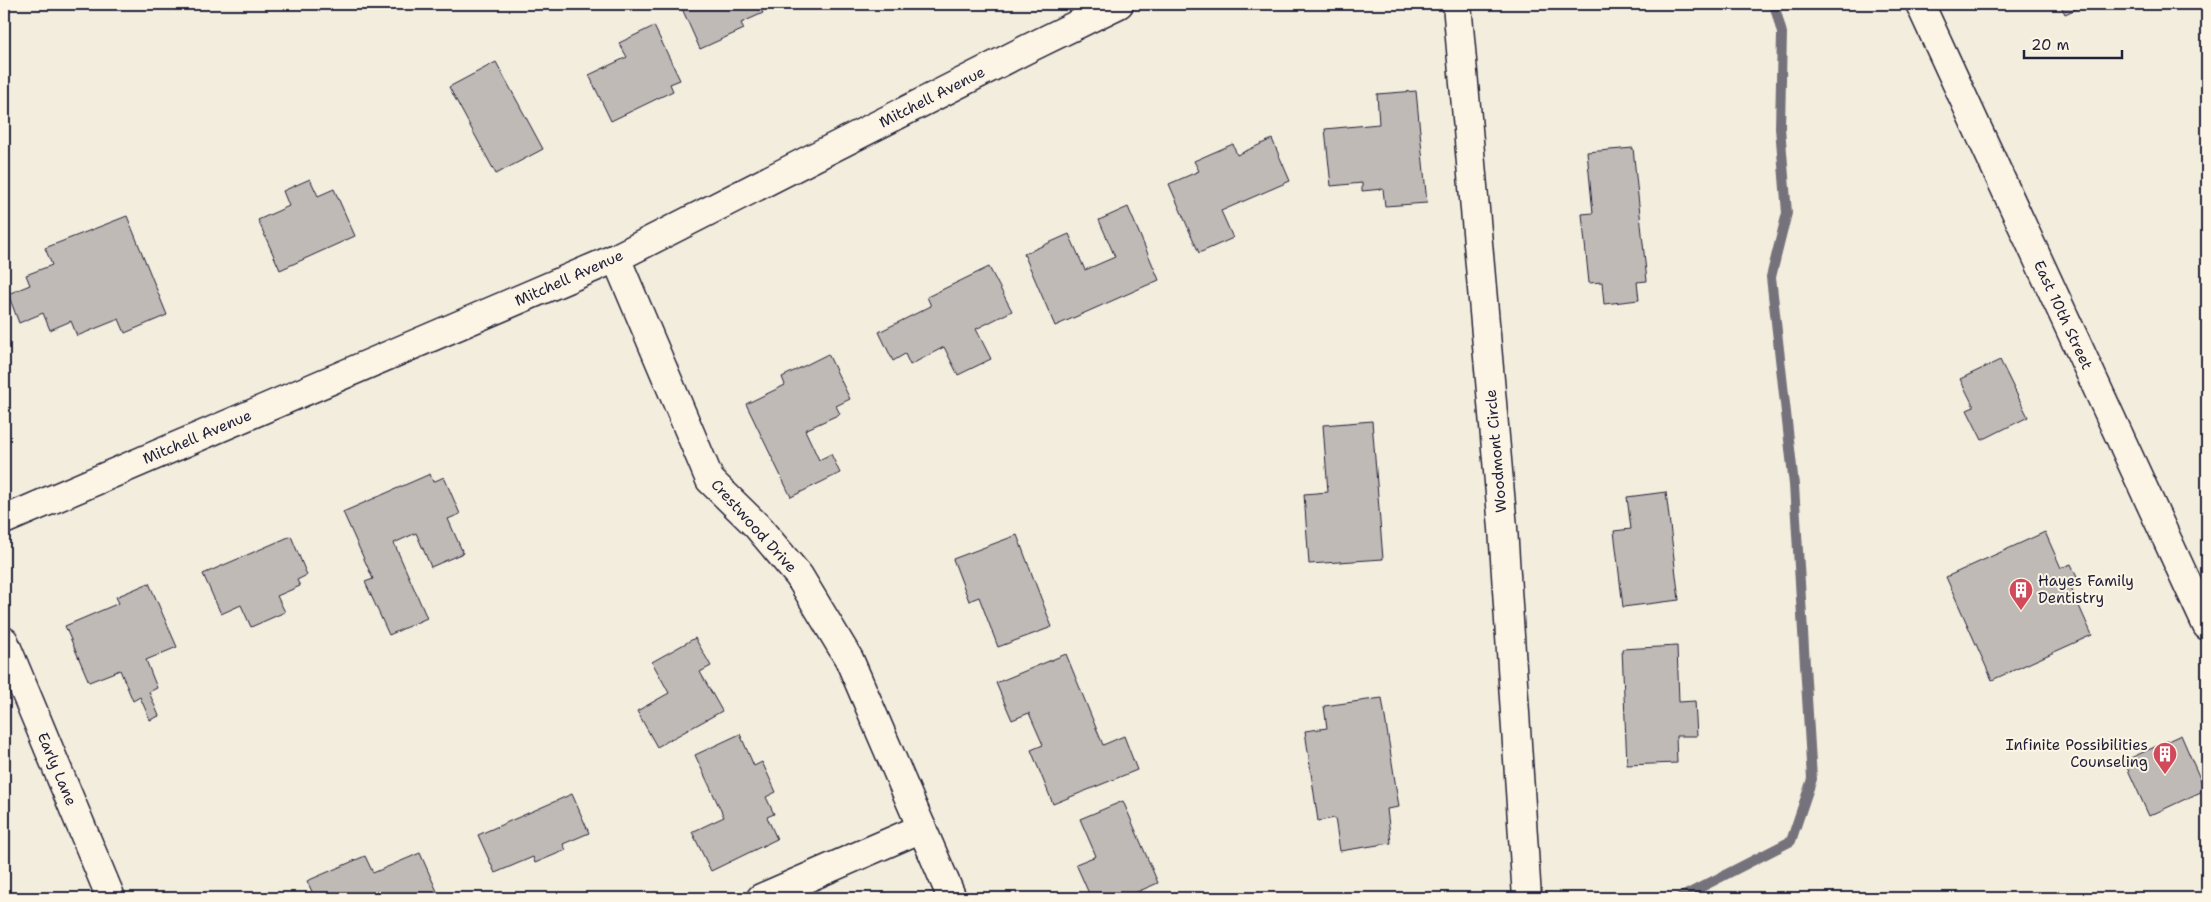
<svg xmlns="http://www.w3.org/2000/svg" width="2211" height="902" viewBox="0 0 2211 902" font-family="'Shantell Sans',sans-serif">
<rect width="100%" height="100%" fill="#f3edde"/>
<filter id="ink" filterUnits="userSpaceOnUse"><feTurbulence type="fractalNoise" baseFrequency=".02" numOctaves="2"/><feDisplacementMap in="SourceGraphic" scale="10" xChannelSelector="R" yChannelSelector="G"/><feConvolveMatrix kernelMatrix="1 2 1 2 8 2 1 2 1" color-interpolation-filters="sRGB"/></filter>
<g filter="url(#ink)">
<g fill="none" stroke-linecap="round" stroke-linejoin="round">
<path stroke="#75727b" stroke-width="10" d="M 1680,898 L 1791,841 L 1812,779 L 1794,485 L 1771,277 L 1787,213 L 1780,128 L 1782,33 L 1774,4"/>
</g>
<g fill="#bfbab6" stroke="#22223b">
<path d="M 680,4 L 758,4 L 763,13 L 741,23 L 744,29 L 700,49 Z"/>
<path d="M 2060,4 L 2087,4 L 2065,14 Z"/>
<path d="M 654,26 L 680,80 L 670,84 L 673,91 L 611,121 L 589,75 L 627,57 L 619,43 Z"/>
<path d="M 496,62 L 543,149 L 496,174 L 449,87 Z"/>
<path d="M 1416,91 L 1427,203 L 1385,206 L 1383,189 L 1362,191 L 1362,183 L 1331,186 L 1325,129 L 1379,124 L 1377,94 Z"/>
<path d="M 1272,139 L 1290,181 L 1221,211 L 1233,238 L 1199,253 L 1169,184 L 1199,171 L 1194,161 L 1233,144 L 1237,155 Z"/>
<path d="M 1633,148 L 1647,281 L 1637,282 L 1639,300 L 1604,304 L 1602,282 L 1589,283 L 1582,214 L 1593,213 L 1587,152 Z"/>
<path d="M 310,179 L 318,196 L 334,189 L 355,236 L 280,270 L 258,220 L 289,206 L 283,191 Z"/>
<path d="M 1128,207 L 1159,280 L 1055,326 L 1024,254 L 1069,234 L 1085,270 L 1115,257 L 1099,220 Z"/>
<path d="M 127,216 L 167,315 L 125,333 L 119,319 L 77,336 L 71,321 L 50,330 L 43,313 L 19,323 L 8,294 L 30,285 L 26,275 L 52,265 L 45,248 Z"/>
<path d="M 989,267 L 1012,311 L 976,329 L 991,359 L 958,375 L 944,347 L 910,365 L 905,354 L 893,361 L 879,332 L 931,306 L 927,297 Z"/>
<path d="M 828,354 L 850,399 L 836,406 L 840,414 L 805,430 L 819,460 L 831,454 L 840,473 L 791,497 L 746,404 L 785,385 L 782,377 Z"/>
<path d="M 2000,360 L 2028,417 L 1982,440 L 1967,410 L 1974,407 L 1960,379 Z"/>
<path d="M 1372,421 L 1383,559 L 1309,564 L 1304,494 L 1328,492 L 1323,425 Z"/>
<path d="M 430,474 L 433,482 L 444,477 L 460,514 L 448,519 L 463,553 L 431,567 L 416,533 L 394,543 L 427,618 L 389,635 L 365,582 L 373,579 L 343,512 Z"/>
<path d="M 1666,492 L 1679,600 L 1623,607 L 1614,531 L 1631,529 L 1627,497 Z"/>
<path d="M 2045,532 L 2061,568 L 2071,564 L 2080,584 L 2071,588 L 2092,635 L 1992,680 L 1946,577 Z"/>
<path d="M 1017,535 L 1052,627 L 998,647 L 979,597 L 969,601 L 953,559 Z"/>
<path d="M 291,536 L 307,575 L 297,580 L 300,586 L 277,596 L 285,612 L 251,627 L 241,605 L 221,614 L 203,574 Z"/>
<path d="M 149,583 L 177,647 L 146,660 L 157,688 L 149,692 L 159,716 L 150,720 L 140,697 L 133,701 L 120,670 L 89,682 L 65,626 L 119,603 L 116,597 Z"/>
<path d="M 695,638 L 711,666 L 700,672 L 722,711 L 657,747 L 637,711 L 669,693 L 652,662 Z"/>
<path d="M 1677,646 L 1679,702 L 1695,701 L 1697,736 L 1676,736 L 1677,763 L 1627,765 L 1622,649 Z"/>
<path d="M 1066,654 L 1103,745 L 1124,736 L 1137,770 L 1053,804 L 1031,750 L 1043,745 L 1029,713 L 1012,720 L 996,683 Z"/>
<path d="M 1382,698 L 1399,807 L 1387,809 L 1391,843 L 1340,851 L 1335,818 L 1318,821 L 1305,731 L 1327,728 L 1324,706 Z"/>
<path d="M 740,734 L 754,766 L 762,762 L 776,792 L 766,797 L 774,814 L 767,817 L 777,839 L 711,871 L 692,832 L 724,817 L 695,755 Z"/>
<path d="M 2181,735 L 2205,790 L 2149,816 L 2124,761 Z"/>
<path d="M 572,794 L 589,833 L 563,844 L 566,850 L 535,863 L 533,857 L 495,873 L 478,835 Z"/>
<path d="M 1123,801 L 1158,883 L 1123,898 L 1091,898 L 1076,864 L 1096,856 L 1080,819 Z"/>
<path d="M 420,853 L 440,898 L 315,898 L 307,881 L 365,856 L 373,873 Z"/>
</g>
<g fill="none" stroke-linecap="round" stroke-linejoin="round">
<defs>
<g id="minor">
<path d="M 1457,4 L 1503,528 L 1527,898"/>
<path d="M 616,258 L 710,480 L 757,526 L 799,576 L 849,659 L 952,898"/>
<path d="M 4,520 L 616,258 L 1027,49 L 1119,4"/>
<path d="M 4,641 L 111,898"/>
<path d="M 761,898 L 922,828"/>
</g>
<path id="major" d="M 1920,4 L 2207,626"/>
</defs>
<use href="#minor" stroke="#22223b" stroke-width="31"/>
<use href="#major" stroke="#22223b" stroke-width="31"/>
<use href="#minor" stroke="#fcf5e5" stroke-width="28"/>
<use href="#major" stroke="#fcf5e5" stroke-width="28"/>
</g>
</g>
<defs>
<symbol id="building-pin" viewBox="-11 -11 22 30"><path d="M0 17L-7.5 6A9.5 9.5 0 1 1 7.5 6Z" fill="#d1495b" stroke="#fcf5e5"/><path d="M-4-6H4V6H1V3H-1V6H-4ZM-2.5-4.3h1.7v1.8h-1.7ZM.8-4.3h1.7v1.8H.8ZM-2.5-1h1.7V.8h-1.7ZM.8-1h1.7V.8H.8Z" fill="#fff"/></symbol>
</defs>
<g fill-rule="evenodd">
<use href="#building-pin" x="2007" y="576" width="28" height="38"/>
<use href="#building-pin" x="2151" y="740" width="28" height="38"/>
</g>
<g text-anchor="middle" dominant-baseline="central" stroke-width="4" stroke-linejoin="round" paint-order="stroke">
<g font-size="15" fill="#22223b" stroke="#fcf5e5">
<text transform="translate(932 97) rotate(-27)">Mitchell Avenue</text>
<text transform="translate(569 278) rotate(-24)">Mitchell Avenue</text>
<text transform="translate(2063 315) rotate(65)">East 10th Street</text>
<text transform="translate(197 437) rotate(-23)">Mitchell Avenue</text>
<text transform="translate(1496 451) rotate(-95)">Woodmont Circle</text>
<text transform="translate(754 526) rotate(48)">Crestwood Drive</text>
<text transform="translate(57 769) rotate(67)">Early Lane</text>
</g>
<g font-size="15" fill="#22223b" stroke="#fcf5e5" text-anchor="start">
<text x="2038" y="581">Hayes Family<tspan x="2038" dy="17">Dentistry</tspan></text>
<text x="2148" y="745" text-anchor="end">Infinite Possibilities<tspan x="2148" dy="17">Counseling</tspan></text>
</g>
</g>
<rect width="2211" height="902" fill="none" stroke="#fcf5e5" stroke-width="20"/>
<rect x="10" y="10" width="2191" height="882" fill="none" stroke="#22223b" stroke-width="2" filter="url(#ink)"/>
<path d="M2024 50v8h98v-8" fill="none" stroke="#22223b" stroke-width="2.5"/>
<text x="2031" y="50" font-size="15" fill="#22223b" stroke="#fcf5e5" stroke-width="4" paint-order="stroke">20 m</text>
</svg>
